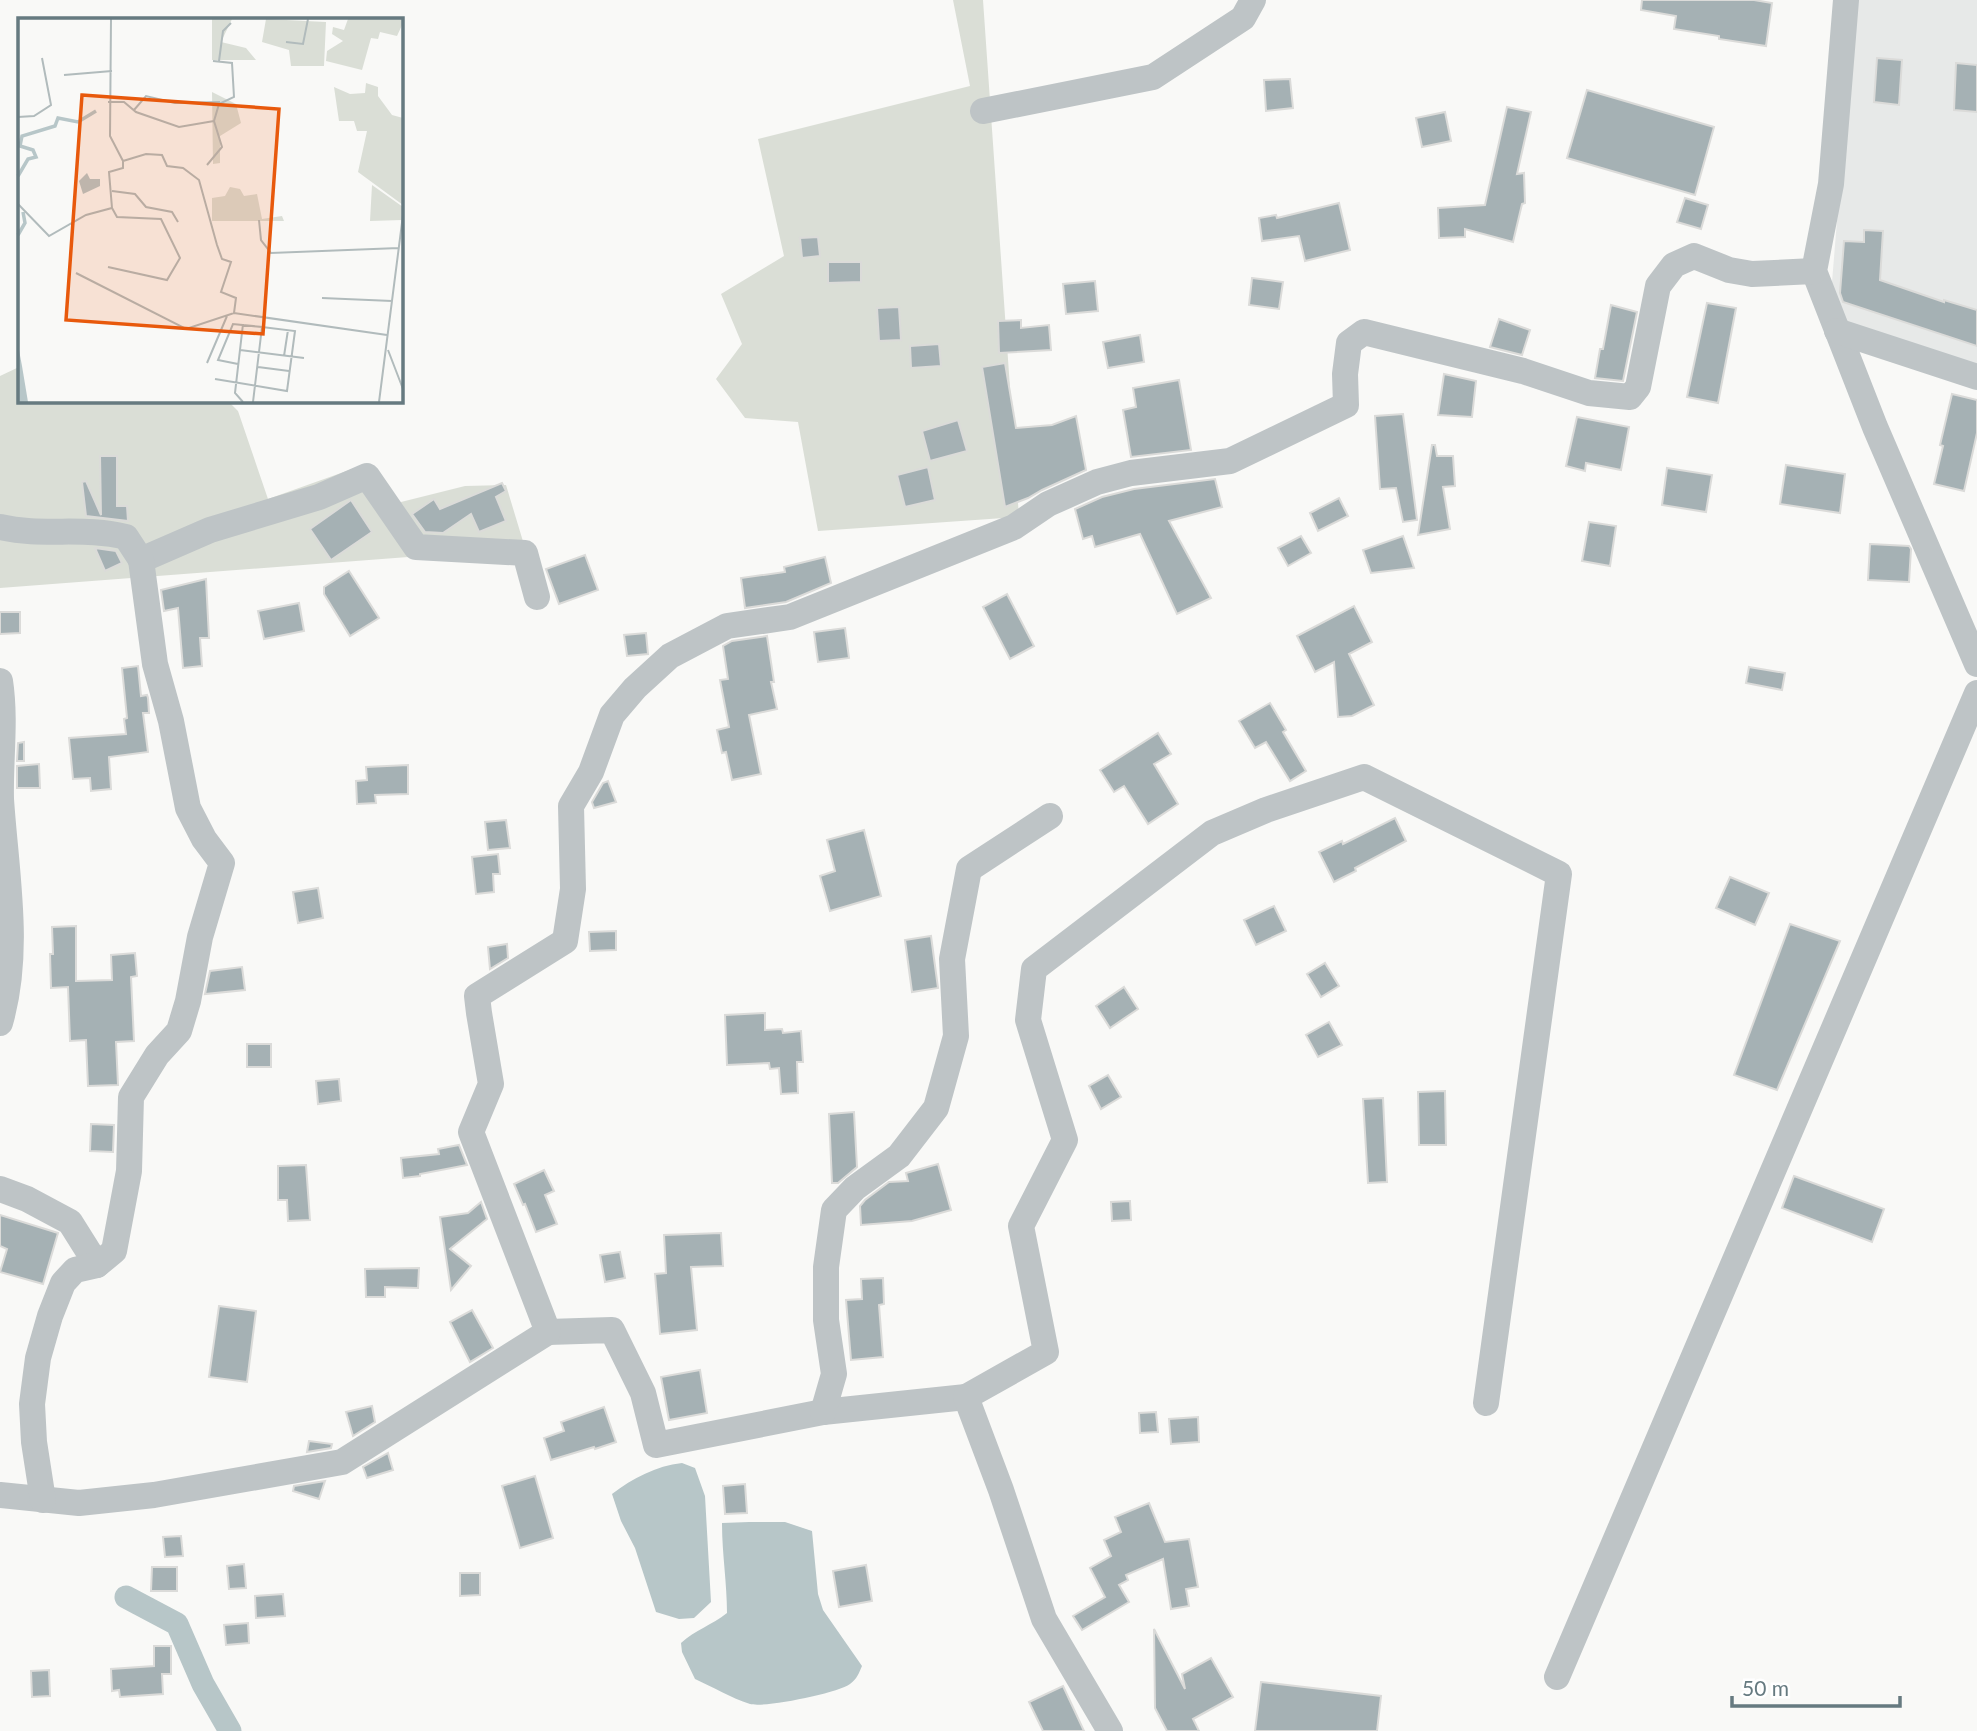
<svg xmlns="http://www.w3.org/2000/svg" width="1977" height="1731" viewBox="0 0 1977 1731" font-family="Lato,sans-serif">
<rect width="100%" height="100%" fill="#f9f9f7"/>
<path fill="#e7e9e8" d="M 1855,0 L 1977,0 L 1977,366 L 1829,319 Z"/>
<g fill="#daded6">
<path d="M 953,0 L 983,0 L 1019,517 L 818,531 L 798,422 L 745,418 L 716,379 L 742,344 L 721,294 L 784,256 L 758,139 L 970,86 Z"/>
<path d="M 19,367 L 19,401 L 228,401 L 238,411 L 268,499 L 369,463 L 397,503 L 465,486 L 506,485 L 525,548 L 0,588 L 0,376 Z"/>
</g>
<g fill="#b7c6c8">
<path d="M 682,1463 L 695,1468 L 705,1496 L 711,1602 L 694,1618 L 679,1619 L 656,1612 L 635,1548 L 621,1521 L 612,1494 C 633,1478 656,1466 682,1463 Z"/>
<path d="M 749,1522 L 785,1522 L 812,1531 L 818,1594 L 823,1610 L 862,1666 C 859,1673 857,1679 850,1684 C 838,1693 765,1708 750,1704 C 731,1698 713,1687 695,1679 L 682,1652 L 681,1643 C 695,1630 712,1625 727,1613 C 727,1583 722,1554 722,1523 Z"/>
</g>
<g fill="none" stroke-linecap="round" stroke-linejoin="round">
<path stroke="#b7c6c8" stroke-width="23" d="M 126,1597 L 177,1624 L 203,1684 L 230,1731"/>
</g>
<g fill="#a5b1b4" stroke="#dbdbd9" stroke-width="2">
<path d="M 1642,0 L 1754,0 L 1772,3 L 1766,46 L 1719,39 L 1719,36 L 1674,29 L 1676,16 L 1641,10 Z"/>
<path d="M 1877,58 L 1902,60 L 1899,105 L 1874,102 Z"/>
<path d="M 1956,63 L 1977,65 L 1977,112 L 1954,110 Z"/>
<path d="M 1290,79 L 1293,108 L 1266,111 L 1264,80 Z"/>
<path d="M 1587,90 L 1714,127 L 1695,195 L 1567,158 Z"/>
<path d="M 1507,107 L 1531,112 L 1517,174 L 1524,173 L 1525,203 L 1522,204 L 1513,242 L 1465,229 L 1465,237 L 1439,238 L 1438,208 L 1485,205 Z"/>
<path d="M 1445,112 L 1451,141 L 1422,147 L 1416,118 Z"/>
<path d="M 1685,198 L 1708,205 L 1701,229 L 1677,222 Z"/>
<path d="M 1339,203 L 1350,250 L 1305,261 L 1299,236 L 1262,241 L 1259,218 L 1276,215 L 1277,218 Z"/>
<path d="M 1864,230 L 1883,231 L 1880,280 L 1944,302 L 1944,300 L 1977,310 L 1977,346 L 1843,302 L 1840,293 L 1844,241 L 1864,242 Z"/>
<path d="M 818,237 L 820,256 L 802,258 L 800,238 Z"/>
<path d="M 828,262 L 861,262 L 861,282 L 828,283 Z"/>
<path d="M 1252,278 L 1283,282 L 1279,309 L 1249,305 Z"/>
<path d="M 1095,281 L 1098,311 L 1066,314 L 1063,284 Z"/>
<path d="M 1707,303 L 1736,308 L 1718,403 L 1687,397 Z"/>
<path d="M 1611,305 L 1637,312 L 1623,381 L 1595,378 L 1600,349 L 1603,349 Z"/>
<path d="M 899,307 L 901,340 L 879,341 L 877,308 Z"/>
<path d="M 1499,319 L 1530,330 L 1522,355 L 1490,347 Z"/>
<path d="M 1021,320 L 1021,328 L 1049,325 L 1051,350 L 999,353 L 998,321 Z"/>
<path d="M 1140,335 L 1144,362 L 1108,368 L 1103,342 Z"/>
<path d="M 939,344 L 941,366 L 911,368 L 910,346 Z"/>
<path d="M 1005,363 L 1016,428 L 1052,425 L 1076,416 L 1086,470 L 1042,490 L 1028,498 L 1005,507 L 982,367 Z"/>
<path d="M 1444,374 L 1476,381 L 1472,417 L 1438,415 Z"/>
<path d="M 1179,380 L 1191,450 L 1131,457 L 1123,410 L 1136,407 L 1133,388 Z"/>
<path d="M 1952,394 L 1977,400 L 1977,433 L 1964,491 L 1934,484 L 1943,446 L 1940,445 Z"/>
<path d="M 1403,414 L 1417,520 L 1403,522 L 1396,488 L 1380,489 L 1375,416 Z"/>
<path d="M 1577,417 L 1629,427 L 1621,470 L 1586,463 L 1585,471 L 1566,466 Z"/>
<path d="M 958,420 L 967,451 L 930,461 L 922,431 Z"/>
<path d="M 1432,445 L 1435,445 L 1437,456 L 1453,456 L 1455,486 L 1443,487 L 1450,529 L 1418,535 Z"/>
<path d="M 100,456 L 117,456 L 117,506 L 127,506 L 128,521 L 86,516 L 82,482 L 86,481 L 101,515 Z"/>
<path d="M 1786,465 L 1845,474 L 1840,513 L 1780,504 Z"/>
<path d="M 928,467 L 935,500 L 905,507 L 897,475 Z"/>
<path d="M 1667,468 L 1712,475 L 1706,512 L 1662,505 Z"/>
<path d="M 1215,479 L 1222,507 L 1169,521 L 1211,598 L 1177,614 L 1140,534 L 1095,547 L 1092,536 L 1083,539 L 1075,509 L 1102,497 L 1134,489 Z"/>
<path d="M 502,483 L 506,491 L 496,497 L 506,521 L 479,532 L 471,514 L 443,533 L 425,532 L 412,514 L 434,499 L 440,509 Z"/>
<path d="M 1339,498 L 1348,516 L 1318,531 L 1310,513 Z"/>
<path d="M 351,500 L 372,532 L 331,560 L 310,529 Z"/>
<path d="M 1589,522 L 1616,526 L 1610,566 L 1582,561 Z"/>
<path d="M 1301,536 L 1311,553 L 1288,566 L 1278,548 Z"/>
<path d="M 1403,536 L 1414,568 L 1371,573 L 1363,550 Z"/>
<path d="M 1870,544 L 1909,546 L 1911,549 L 1909,582 L 1868,580 Z"/>
<path d="M 95,548 L 116,551 L 122,563 L 105,571 Z"/>
<path d="M 585,555 L 598,590 L 559,604 L 546,569 Z"/>
<path d="M 825,557 L 831,583 L 786,602 L 745,608 L 741,578 L 785,572 L 784,567 Z"/>
<path d="M 349,571 L 379,618 L 350,636 L 324,594 L 324,587 Z"/>
<path d="M 206,579 L 209,638 L 200,638 L 202,666 L 183,668 L 178,608 L 164,611 L 161,590 Z"/>
<path d="M 1007,594 L 1034,646 L 1010,659 L 983,607 Z"/>
<path d="M 299,603 L 304,631 L 264,639 L 258,611 Z"/>
<path d="M 1354,606 L 1372,642 L 1349,654 L 1374,705 L 1352,716 L 1338,717 L 1334,662 L 1315,672 L 1297,636 Z"/>
<path d="M 0,612 L 20,612 L 20,633 L 0,634 Z"/>
<path d="M 845,628 L 849,658 L 818,662 L 814,632 Z"/>
<path d="M 646,633 L 648,654 L 627,656 L 624,635 Z"/>
<path d="M 767,636 L 774,682 L 771,682 L 777,709 L 749,715 L 761,774 L 732,780 L 726,752 L 722,753 L 717,730 L 729,727 L 720,680 L 728,679 L 723,646 L 732,641 Z"/>
<path d="M 138,666 L 141,696 L 147,695 L 148,698 L 149,713 L 143,713 L 148,752 L 109,757 L 111,789 L 91,791 L 90,778 L 73,779 L 69,738 L 126,734 L 124,719 L 127,718 L 122,668 Z"/>
<path d="M 1749,667 L 1785,673 L 1782,690 L 1746,683 Z"/>
<path d="M 1270,703 L 1286,730 L 1283,732 L 1306,771 L 1290,781 L 1266,742 L 1255,748 L 1239,721 Z"/>
<path d="M 1158,733 L 1171,754 L 1154,764 L 1178,804 L 1148,824 L 1124,786 L 1114,792 L 1100,770 Z"/>
<path d="M 24,742 L 24,761 L 17,761 L 18,743 Z"/>
<path d="M 39,764 L 40,788 L 17,788 L 17,766 Z"/>
<path d="M 408,765 L 408,794 L 375,795 L 376,803 L 357,804 L 356,781 L 367,780 L 366,767 Z"/>
<path d="M 608,781 L 616,802 L 594,808 L 592,802 L 603,783 Z"/>
<path d="M 1395,818 L 1406,841 L 1355,868 L 1356,871 L 1334,882 L 1319,852 L 1342,841 L 1343,844 Z"/>
<path d="M 506,820 L 510,848 L 488,850 L 485,822 Z"/>
<path d="M 864,830 L 881,896 L 830,911 L 820,876 L 835,871 L 827,840 Z"/>
<path d="M 498,854 L 500,874 L 493,874 L 494,892 L 476,894 L 472,857 Z"/>
<path d="M 1730,877 L 1769,893 L 1755,925 L 1716,908 Z"/>
<path d="M 318,888 L 323,918 L 298,923 L 293,892 Z"/>
<path d="M 1274,906 L 1286,931 L 1256,945 L 1244,920 Z"/>
<path d="M 1790,924 L 1840,941 L 1777,1090 L 1734,1075 Z"/>
<path d="M 76,926 L 76,981 L 112,980 L 111,955 L 135,953 L 137,976 L 131,977 L 134,1041 L 116,1042 L 118,1085 L 88,1086 L 86,1040 L 70,1041 L 68,987 L 51,988 L 50,954 L 53,954 L 52,927 Z"/>
<path d="M 616,931 L 616,950 L 590,951 L 589,932 Z"/>
<path d="M 931,936 L 938,988 L 912,992 L 905,940 Z"/>
<path d="M 507,944 L 508,958 L 490,969 L 488,947 Z"/>
<path d="M 1325,963 L 1339,986 L 1321,997 L 1307,974 Z"/>
<path d="M 242,967 L 245,990 L 205,994 L 210,971 Z"/>
<path d="M 1124,987 L 1138,1009 L 1110,1028 L 1096,1006 Z"/>
<path d="M 765,1013 L 765,1030 L 782,1029 L 783,1033 L 801,1031 L 803,1062 L 797,1062 L 798,1093 L 781,1094 L 779,1068 L 770,1069 L 769,1063 L 727,1065 L 725,1015 Z"/>
<path d="M 1329,1022 L 1342,1045 L 1318,1057 L 1306,1035 Z"/>
<rect x="247" y="1044" width="24" height="23"/>
<path d="M 1108,1075 L 1121,1097 L 1101,1109 L 1089,1086 Z"/>
<path d="M 339,1079 L 341,1101 L 318,1104 L 316,1081 Z"/>
<path d="M 1445,1091 L 1446,1145 L 1419,1145 L 1418,1092 Z"/>
<path d="M 1383,1098 L 1387,1182 L 1368,1183 L 1363,1099 Z"/>
<path d="M 854,1112 L 857,1167 L 838,1183 L 832,1183 L 829,1114 Z"/>
<path d="M 91,1124 L 114,1125 L 113,1152 L 90,1151 Z"/>
<path d="M 459,1145 L 467,1165 L 420,1174 L 420,1176 L 403,1178 L 401,1158 L 439,1154 L 438,1149 Z"/>
<path d="M 938,1164 L 951,1210 L 912,1221 L 861,1225 L 860,1206 L 865,1200 L 889,1182 L 908,1181 L 906,1173 Z"/>
<path d="M 306,1165 L 310,1220 L 288,1221 L 287,1200 L 278,1200 L 278,1166 Z"/>
<path d="M 544,1170 L 554,1191 L 545,1195 L 557,1224 L 536,1232 L 525,1204 L 523,1205 L 514,1184 Z"/>
<path d="M 1794,1176 L 1884,1209 L 1872,1242 L 1782,1208 Z"/>
<path d="M 1130,1201 L 1131,1220 L 1112,1221 L 1111,1202 Z"/>
<path d="M 481,1202 L 487,1219 L 450,1249 L 471,1266 L 451,1290 L 440,1217 L 468,1213 Z"/>
<path d="M 0,1215 L 58,1233 L 43,1284 L 0,1272 L 7,1249 L 0,1246 Z"/>
<path d="M 721,1233 L 723,1266 L 691,1267 L 697,1330 L 660,1334 L 655,1274 L 666,1273 L 664,1235 Z"/>
<path d="M 620,1252 L 625,1278 L 605,1282 L 600,1255 Z"/>
<path d="M 419,1268 L 418,1288 L 385,1287 L 385,1297 L 366,1297 L 365,1269 Z"/>
<path d="M 883,1278 L 884,1304 L 879,1305 L 883,1357 L 851,1360 L 846,1300 L 862,1299 L 861,1279 Z"/>
<path d="M 219,1306 L 256,1311 L 247,1382 L 209,1377 Z"/>
<path d="M 472,1310 L 493,1348 L 470,1362 L 450,1322 Z"/>
<path d="M 700,1370 L 707,1413 L 669,1420 L 661,1377 Z"/>
<path d="M 372,1406 L 375,1422 L 353,1436 L 346,1412 Z"/>
<path d="M 604,1407 L 616,1442 L 595,1449 L 594,1447 L 551,1460 L 544,1438 L 564,1431 L 561,1422 Z"/>
<path d="M 1156,1412 L 1158,1432 L 1140,1433 L 1139,1413 Z"/>
<path d="M 1198,1417 L 1199,1442 L 1171,1444 L 1169,1419 Z"/>
<path d="M 309,1441 L 332,1444 L 331,1448 L 307,1452 Z"/>
<path d="M 388,1453 L 393,1470 L 367,1478 L 363,1467 Z"/>
<path d="M 535,1476 L 553,1538 L 520,1548 L 502,1486 Z"/>
<path d="M 325,1481 L 319,1499 L 293,1491 L 294,1486 Z"/>
<path d="M 745,1484 L 747,1513 L 725,1514 L 723,1486 Z"/>
<path d="M 1149,1503 L 1165,1542 L 1189,1539 L 1198,1587 L 1186,1589 L 1189,1606 L 1171,1609 L 1163,1559 L 1126,1575 L 1128,1580 L 1119,1585 L 1129,1602 L 1082,1630 L 1073,1616 L 1105,1597 L 1090,1568 L 1111,1556 L 1104,1540 L 1121,1532 L 1115,1517 Z"/>
<path d="M 181,1536 L 183,1556 L 165,1557 L 163,1537 Z"/>
<path d="M 244,1564 L 246,1588 L 229,1589 L 227,1566 Z"/>
<path d="M 866,1565 L 872,1601 L 839,1607 L 833,1571 Z"/>
<path d="M 152,1567 L 177,1567 L 177,1591 L 151,1591 Z"/>
<path d="M 460,1573 L 480,1573 L 480,1595 L 460,1596 Z"/>
<path d="M 283,1594 L 285,1616 L 256,1618 L 255,1596 Z"/>
<path d="M 248,1623 L 249,1643 L 226,1645 L 224,1625 Z"/>
<path d="M 1154,1629 L 1185,1689 L 1182,1674 L 1211,1658 L 1233,1697 L 1193,1719 L 1199,1731 L 1167,1731 L 1155,1708 Z"/>
<path d="M 154,1646 L 171,1646 L 171,1674 L 162,1674 L 163,1694 L 120,1697 L 119,1690 L 112,1691 L 111,1669 L 154,1666 Z"/>
<path d="M 49,1670 L 50,1696 L 32,1697 L 31,1671 Z"/>
<path d="M 1261,1682 L 1381,1696 L 1377,1731 L 1255,1731 Z"/>
<path d="M 1063,1686 L 1084,1731 L 1043,1731 L 1029,1702 Z"/>
</g>
<g fill="none" stroke-linecap="round" stroke-linejoin="round">
<g stroke="#bec4c6" stroke-width="26">
<path d="M 1846,0 L 1831,184 L 1814,271 L 1875,427 L 1977,664"/>
<path d="M 983,111 L 1153,77 L 1243,18 L 1253,0"/>
<path d="M 1837,331 L 1977,377"/>
<path d="M 0,527 C 42,537 85,526 126,537 L 141,560 L 210,530 L 319,497 L 367,476 L 416,547 L 525,553 L 537,597"/>
<path d="M 0,681 C 6,721 0,760 1,799 C 6,874 21,950 0,1023"/>
<path d="M 0,1189 L 27,1199 L 70,1222 L 97,1265"/>
<path d="M 548,1332 L 612,1330 L 643,1393 L 656,1445 L 823,1412 L 966,1397"/>
<path d="M 823,1412 L 834,1374 L 826,1320 L 826,1267 L 834,1210 L 855,1188 L 899,1156 L 936,1108 L 956,1036 L 952,959 L 969,869 L 1050,816"/>
<path d="M 0,1495 L 79,1503 L 154,1495 L 342,1462 L 548,1332 L 471,1132 L 491,1084 L 479,1013 L 477,996 L 565,941 L 573,889 L 571,806 L 591,772 L 612,715 L 635,688 L 670,656 L 727,626 L 790,617 L 1014,527 L 1048,504 L 1097,482 L 1131,473 L 1230,461 L 1346,405 L 1345,374 L 1349,343 L 1364,332 L 1523,371 L 1589,393 L 1630,397 L 1638,387 L 1658,286 L 1674,265 L 1694,256 L 1729,270 L 1752,274 L 1814,271"/>
<path d="M 43,1500 L 34,1442 L 32,1404 L 38,1358 L 50,1316 L 63,1283 L 75,1270 L 97,1265 L 114,1251 L 129,1171 L 131,1097 L 157,1055 L 179,1031 L 188,1001 L 200,937 L 222,863 L 204,839 L 188,808 L 171,721 L 155,664 L 141,560"/>
<path d="M 1557,1677 L 1977,693"/>
<path d="M 1110,1731 L 1044,1619 L 1001,1490 L 966,1397 L 1046,1352 L 1021,1226 L 1065,1140 L 1028,1020 L 1034,969 L 1212,833 L 1266,810 L 1364,777 L 1559,874 L 1486,1403"/>
</g>
</g>
<g transform="translate(18 18)">
<rect width="385" height="385" fill="#f9f9f7"/>
<path d="M 194,1 L 214,1 L 203,24 L 228,30 L 238,42 L 194,42 ZM 248,1 L 308,4 L 306,48 L 273,48 L 271,32 L 244,24 ZM 330,1 L 385,1 L 385,5 L 379,18 L 362,14 L 360,21 L 353,20 L 344,52 L 308,43 L 309,33 L 325,23 L 314,16 L 315,9 L 326,12 ZM 348,65 L 360,69 L 360,78 L 374,97 L 385,100 L 385,187 L 340,154 L 349,113 L 339,113 L 336,103 L 321,103 L 316,69 L 332,76 L 347,75 ZM 194,74 L 218,86 L 223,105 L 202,118 L 202,145 L 195,146 ZM 354,167 L 385,189 L 384,202 L 352,203 ZM 212,169 L 222,171 L 226,178 L 239,176 L 244,201 L 264,198 L 266,203 L 194,203 L 194,180 L 207,178 Z" fill="#daded6"/>
<path d="M 69,155 L 72,161 L 82,161 L 82,168 L 65,176 L 61,163 ZM 0,327 L 4,348 L 10,384 L 0,384 Z" fill="#b7c6c8"/>
<path fill="none" stroke="#b7c6c8" stroke-width="3.5" d="M 0,158 L 10,141 L 18,139 L 15,132 L 2,128 L 4,118 L 37,108 L 40,100 L 60,104 L 78,93M 0,217 L 7,205 L 5,194"/>
<path fill="none" stroke="#b1bbbc" stroke-width="2" d="M 93,1 L 92,118 L 105,143 L 128,136 L 144,137 L 149,148 L 165,150 L 181,162 L 199,227 L 204,241 L 213,244 L 203,274 L 218,280 L 216,295M 268,24 L 285,26 L 290,1M 201,43 L 205,13 L 213,5M 46,57 L 94,53M 90,84 L 106,84 L 118,94 L 161,109 L 196,103M 116,92 L 128,78 L 157,85 L 202,84M 0,99 L 16,98 L 33,87 L 24,40M 189,147 L 204,129 L 196,103 L 201,86 L 216,79 L 214,45 L 195,43M 94,173 L 117,176 L 128,189 L 154,194 L 160,204M 0,186 L 31,218 L 68,197 L 94,190 L 99,199 L 143,201 L 162,240 L 149,262 L 90,249M 94,190 L 91,154 L 105,150 L 105,143M 241,202 L 243,222 L 253,235 L 381,230M 58,255 L 168,311 L 216,295 L 369,317M 304,280 L 374,283M 222,332 L 286,340M 370,332 L 385,371M 266,338 L 270,312M 189,345 L 209,298M 220,346 L 200,342 L 215,306 L 244,309 L 235,384M 240,349 L 271,353M 197,361 L 269,373 L 277,313 L 244,309M 225,384 L 217,375 L 225,306M 361,384 L 385,197"/>
<path fill="#e8590c" fill-opacity="0.15" stroke="#e8590c" stroke-width="3.5" d="M 64,77 L 261,91 L 245,316 L 48,302 Z"/>
<rect width="385" height="385" fill="none" stroke="#667a80" stroke-width="3.5"/>
</g>
<path d="M1732 1696v10h168v-10" fill="none" stroke="#667a80" stroke-width="3.5"/>
<text x="1742" y="1696" font-size="21" fill="#667a80" stroke="#ffffff" stroke-width="5" paint-order="stroke">50 m</text>
</svg>
